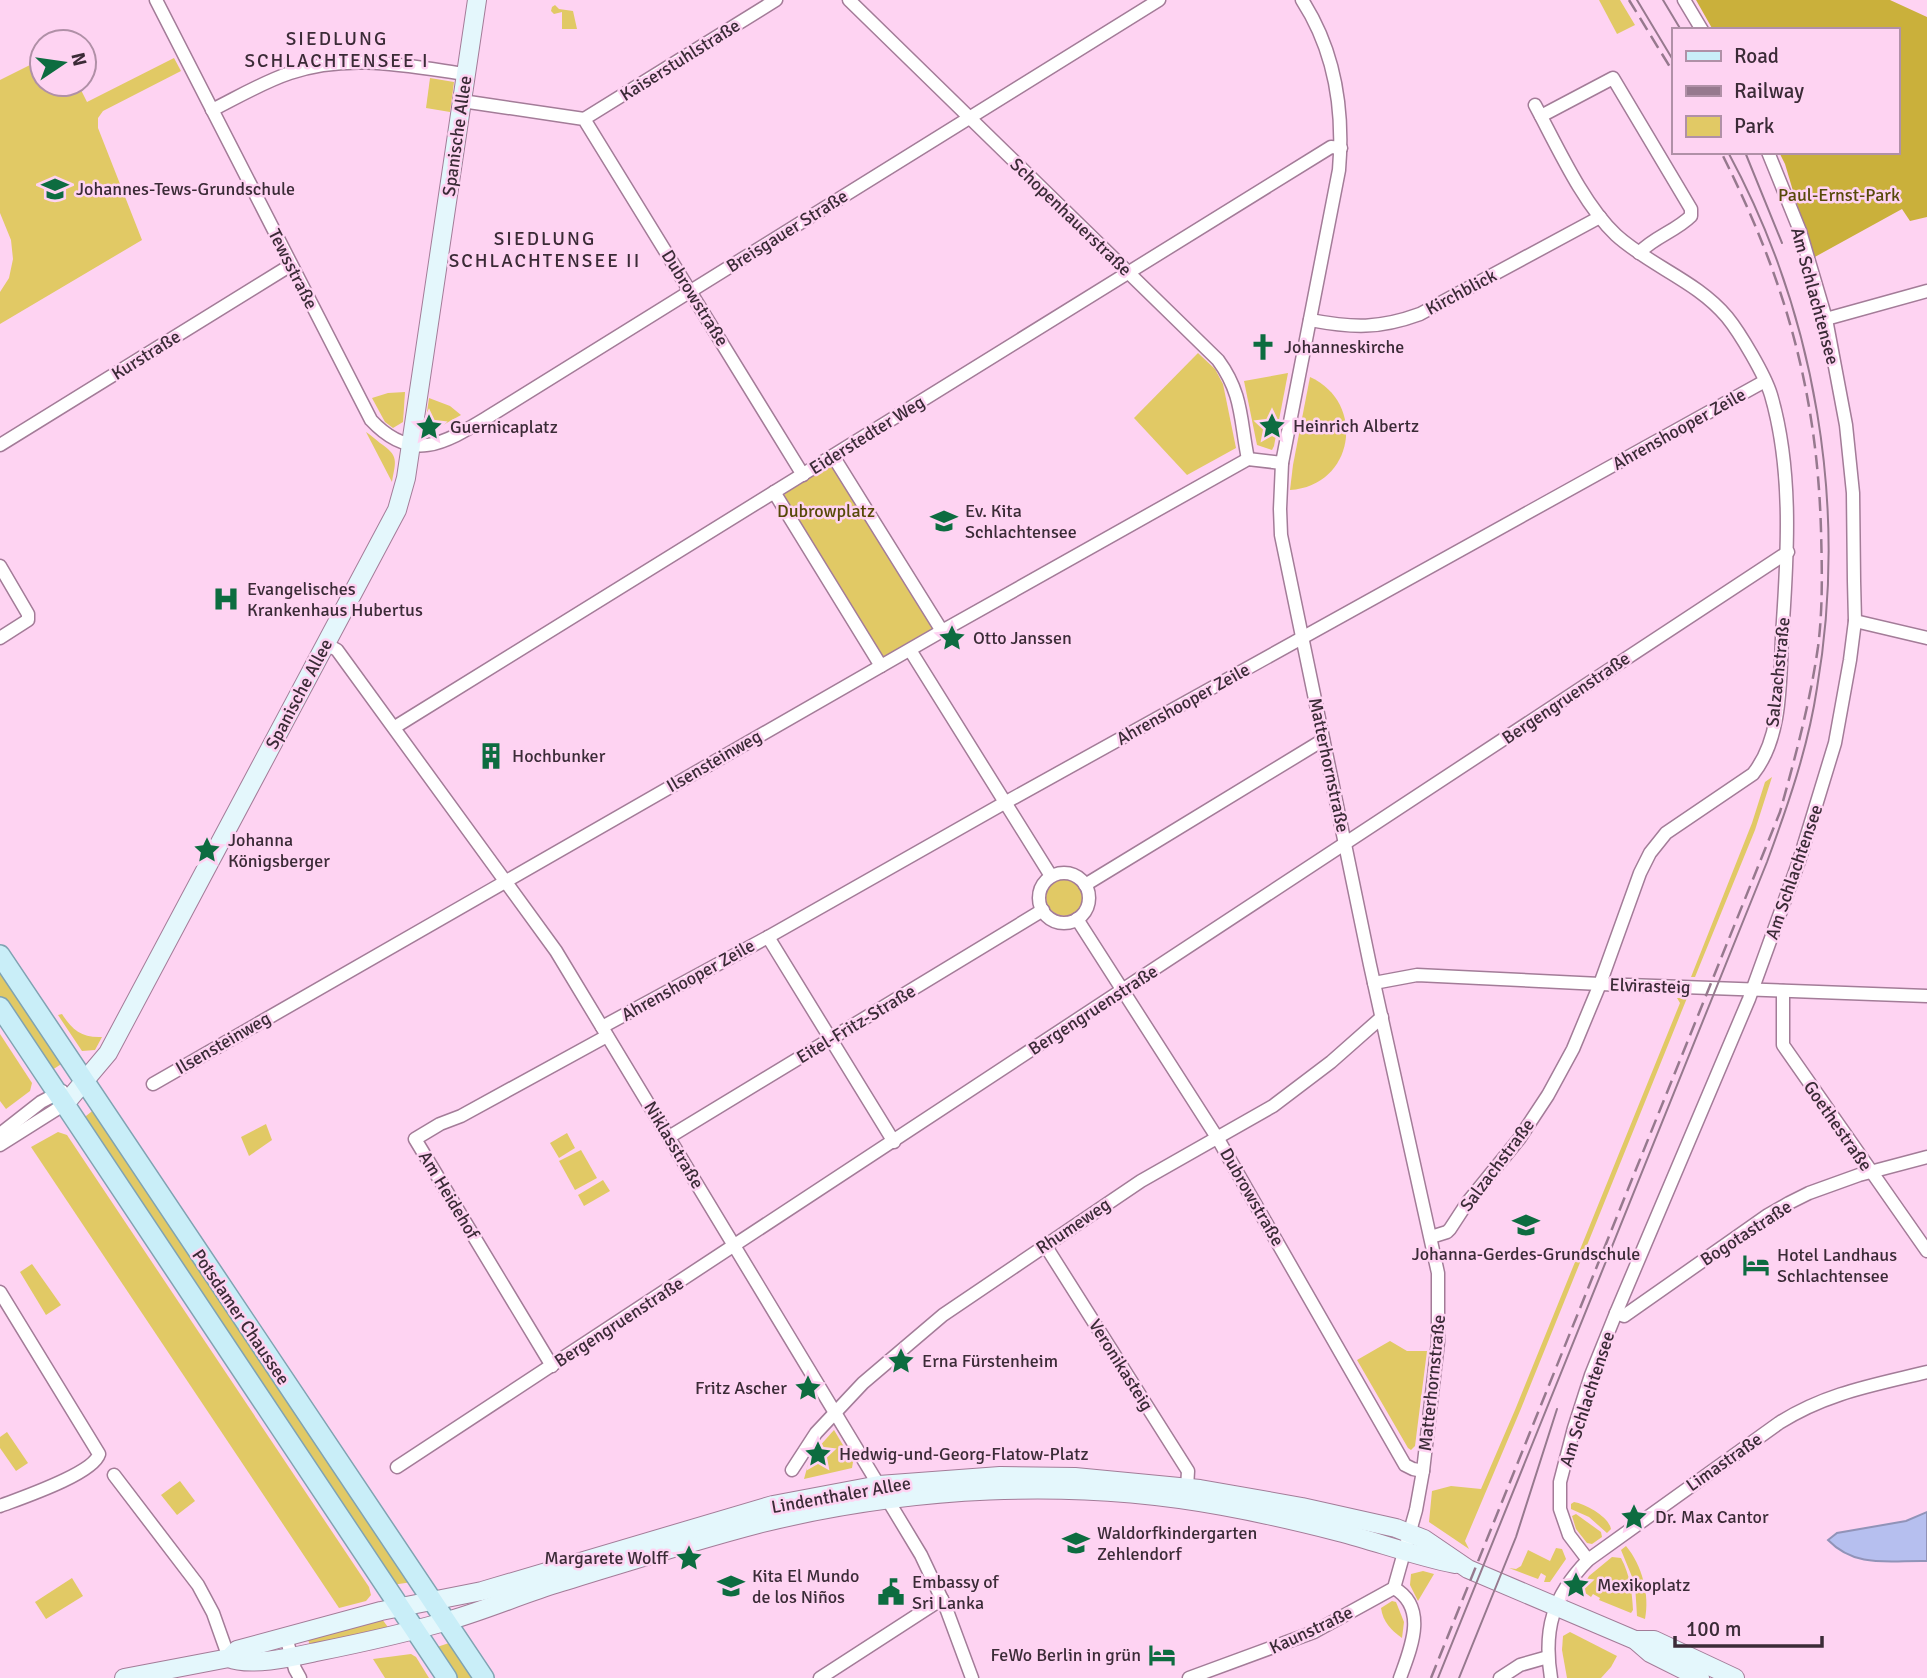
<svg xmlns="http://www.w3.org/2000/svg" width="1927" height="1678" viewBox="0 0 1927 1678" font-family="Signika,sans-serif">
<rect width="100%" height="100%" fill="#fed3f2"/>
<g fill="#e1c965">
<path d="M 1599,0 L 1620,0 L 1635,25 L 1617,34 Z"/>
<path d="M 555,5 L 559,9 L 573,11 L 577,29 L 562,29 L 562,12 L 554,14 L 551,11 L 552,7 Z"/>
<path d="M 174,58 L 181,71 L 103,111 L 98,118 L 98,128 L 142,240 L 0,324 L 0,292 L 9,278 L 13,259 L 11,240 L 0,213 L 0,80 L 42,59 L 42,84 L 78,84 L 87,102 Z"/>
<path d="M 430,78 L 454,82 L 450,112 L 426,108 Z"/>
<path d="M 1198,353 L 1215,369 L 1223,384 L 1236,448 L 1187,475 L 1134,418 Z"/>
<path d="M 1288,373 L 1274,446 L 1272,450 L 1257,445 L 1244,381 Z"/>
<path d="M 1310,377 C 1367,403 1354,486 1290,490 L 1293,465 Z"/>
<path d="M 405,392 L 403,422 L 393,428 L 385,422 L 372,398 L 388,393 Z"/>
<path d="M 429,398 L 450,406 L 461,415 L 434,430 L 426,419 Z"/>
<path d="M 366,432 C 371,435 375,439 380,443 C 399,456 396,460 392,482 Z"/>
<path d="M 831,464 L 934,630 L 883,659 L 783,497 L 786,492 Z"/>
<path d="M 1772,777 L 1755,830 L 1695,977 L 1691,977 L 1752,823 L 1765,782 Z"/>
<circle cx="1065" cy="897" r="19"/>
<path d="M 0,963 L 66,1061 L 49,1072 L 0,999 Z"/>
<path d="M 1677,998 L 1687,998 L 1520,1411 L 1465,1541 L 1469,1549 L 1429,1522 L 1432,1491 L 1451,1486 L 1481,1489 L 1515,1410 L 1680,1003 Z"/>
<path d="M 62,1014 C 72,1030 82,1038 102,1037 L 95,1050 L 82,1051 L 58,1015 Z"/>
<path d="M 0,1034 L 32,1083 L 30,1091 L 6,1109 L 0,1101 Z"/>
<path d="M 96,1108 L 412,1582 L 392,1585 L 81,1120 Z"/>
<path d="M 266,1124 L 272,1140 L 249,1156 L 241,1137 Z"/>
<path d="M 58,1132 L 67,1135 L 369,1587 L 371,1595 L 366,1601 L 339,1608 L 31,1147 Z"/>
<path d="M 567,1133 L 575,1148 L 559,1158 L 550,1143 Z"/>
<path d="M 581,1150 L 597,1178 L 575,1190 L 559,1161 Z"/>
<path d="M 603,1180 L 610,1191 L 584,1206 L 578,1195 Z"/>
<path d="M 32,1264 L 61,1305 L 46,1315 L 20,1272 Z"/>
<path d="M 1390,1341 L 1407,1351 L 1427,1351 L 1415,1446 L 1411,1450 L 1408,1448 L 1357,1360 Z"/>
<path d="M 834,1430 L 853,1462 L 852,1468 L 804,1479 L 810,1457 Z"/>
<path d="M 7,1432 L 28,1463 L 16,1471 L 0,1448 L 0,1437 Z"/>
<path d="M 180,1481 L 195,1501 L 177,1515 L 161,1495 Z"/>
<path d="M 1574,1502 C 1586,1504 1609,1517 1611,1529 L 1607,1533 L 1589,1517 L 1571,1509 L 1571,1504 Z"/>
<path d="M 1576,1514 L 1601,1532 L 1602,1537 L 1592,1544 L 1587,1543 L 1576,1529 L 1572,1516 Z"/>
<path d="M 1626,1546 C 1642,1565 1650,1595 1645,1619 L 1637,1616 L 1635,1584 L 1621,1550 Z"/>
<path d="M 1556,1548 L 1562,1549 L 1566,1559 L 1550,1582 L 1544,1582 L 1546,1576 L 1541,1573 L 1538,1579 L 1509,1568 L 1516,1569 L 1521,1566 L 1528,1550 L 1550,1561 Z"/>
<path d="M 1612,1557 L 1621,1558 C 1630,1575 1632,1591 1633,1610 L 1631,1613 L 1599,1600 L 1600,1598 L 1593,1594 L 1591,1597 L 1581,1590 L 1589,1576 Z"/>
<path d="M 1423,1571 L 1434,1574 L 1418,1601 L 1410,1585 L 1411,1574 Z"/>
<path d="M 72,1578 L 83,1596 L 46,1619 L 35,1602 Z"/>
<path d="M 1392,1601 L 1396,1602 L 1404,1622 L 1402,1638 C 1391,1630 1383,1622 1381,1608 Z"/>
<path d="M 382,1619 L 390,1630 L 310,1646 L 307,1636 Z"/>
<path d="M 1570,1632 L 1617,1656 L 1611,1667 L 1601,1678 L 1567,1678 L 1562,1650 L 1563,1636 Z"/>
<path d="M 452,1642 L 475,1678 L 454,1678 L 434,1648 Z"/>
<path d="M 411,1654 L 416,1657 L 429,1678 L 385,1678 L 373,1659 Z"/>
</g>
<path fill="#cab03b" d="M 1696,0 L 1890,0 L 1927,17 L 1927,217 L 1910,221 L 1902,209 L 1813,258 L 1785,164 L 1779,152 L 1897,152 L 1897,30 L 1713,30 Z"/>
<path fill="#b6bfef" stroke="#9193b8" stroke-width="2" d="M 1927,1512 L 1927,1561 C 1891,1560 1856,1569 1828,1540 L 1837,1533 L 1906,1521 Z"/>
<g fill="none" stroke-linecap="round" stroke-linejoin="round">
<defs>
<g id="street">
<path d="M 156,0 L 371,420 C 412,464 445,443 488,417 L 1159,0"/>
<path d="M 849,0 L 1218,360 C 1243,394 1240,420 1248,459"/>
<path d="M 1684,0 L 1702,30"/>
<path d="M 462,101 L 584,119 L 803,475"/>
<path d="M 212,110 C 238,97 263,82 290,73 C 348,53 408,66 466,74"/>
<path d="M 1541,116 L 1613,78 L 1691,209 L 1691,216 C 1676,231 1654,237 1639,253"/>
<path d="M 584,119 L 776,0"/>
<path d="M 1826,319 L 1927,291"/>
<path d="M 1310,320 C 1353,328 1379,329 1420,314 L 1600,217"/>
<path d="M 0,445 L 291,265"/>
<path d="M 833,456 L 942,631"/>
<path d="M 774,492 L 881,666"/>
<path d="M 0,566 L 28,614 L 28,620 L 0,638"/>
<path d="M 1855,621 L 1927,638"/>
<path d="M 326,644 L 337,650 L 556,951 L 921,1555 L 946,1608 L 972,1678"/>
<path d="M 910,650 L 1051,876"/>
<path d="M 395,727 L 1331,147 L 1341,148"/>
<circle cx="1064" cy="898" r="25"/>
<path d="M 1085,885 L 1323,740"/>
<path d="M 1077,919 L 1218,1139 L 1405,1465 L 1413,1469 L 1423,1471"/>
<path d="M 768,937 L 894,1142"/>
<path d="M 1374,983 L 1417,975 L 1600,984 L 1927,996"/>
<path d="M 1783,991 L 1783,1045 L 1927,1251"/>
<path d="M 602,1027 L 768,937 L 999,806 L 1765,381"/>
<path d="M 153,1084 L 942,631 L 1248,459 L 1282,463"/>
<path d="M 0,1134 L 41,1102 L 62,1091"/>
<path d="M 669,1137 L 1043,910"/>
<path d="M 0,1145 L 65,1104"/>
<path d="M 1431,1237 L 1447,1232 L 1450,1229 L 1467,1203 L 1519,1139 L 1548,1095 L 1573,1049 L 1600,984 L 1640,873 L 1650,853 L 1666,833 L 1753,774 C 1785,734 1779,671 1783,621 C 1788,547 1792,467 1771,395 C 1765,375 1740,333 1727,317 C 1697,281 1650,266 1616,235 C 1583,204 1557,146 1535,105"/>
<path d="M 1045,1245 L 1188,1471 L 1187,1488"/>
<path d="M 0,1292 L 99,1454 C 93,1474 21,1498 0,1506"/>
<path d="M 1616,1313 L 1624,1316 L 1768,1215 L 1789,1203 L 1809,1193 L 1859,1175 L 1927,1157"/>
<path d="M 552,1366 L 415,1139 L 440,1124 L 461,1116 L 607,1036"/>
<path d="M 397,1467 L 1788,552"/>
<path d="M 792,1470 L 816,1433 L 863,1383 L 943,1315 L 1141,1181 L 1273,1106 L 1331,1062 L 1382,1017"/>
<path d="M 114,1475 L 198,1585 L 213,1613 L 229,1658"/>
<path d="M 1588,1560 L 1569,1535 L 1560,1509 L 1560,1482 L 1574,1428 L 1591,1375 L 1616,1313 L 1749,999 L 1799,861 L 1835,743 L 1850,660 L 1855,621 L 1854,581 L 1853,493 L 1846,425 L 1826,319 L 1800,231 L 1768,152"/>
<path d="M 1394,1588 C 1429,1608 1410,1650 1400,1678"/>
<path d="M 286,1637 L 295,1669 L 300,1678"/>
<path d="M 820,1678 L 942,1599"/>
<path d="M 1189,1678 L 1314,1632 L 1394,1588 L 1416,1510 L 1423,1471 L 1438,1342 L 1438,1273 L 1370,965 L 1281,535 L 1280,509 L 1282,463 L 1339,170 C 1344,110 1335,51 1302,0"/>
<path d="M 1500,1678 L 1520,1665 L 1548,1657"/>
<path d="M 1551,1678 C 1543,1629 1553,1596 1588,1560 L 1779,1423 C 1826,1393 1874,1385 1927,1372"/>
</g>
<g id="secondary">
<path d="M 65,1104 L 108,1053 L 397,510 L 406,478 L 477,0"/>
<path d="M 1635,1640 L 1654,1640 L 1735,1678"/>
<path d="M 229,1658 C 250,1667 293,1657 316,1652 C 361,1643 406,1633 451,1620 C 485,1610 518,1596 552,1585 C 621,1564 689,1542 758,1524 C 908,1487 1070,1478 1222,1506 C 1261,1513 1300,1522 1339,1532 C 1378,1542 1415,1556 1455,1564"/>
<path d="M 124,1678 L 229,1658 L 237,1650 L 381,1611 L 482,1591 L 773,1505 L 879,1485 L 1000,1476 L 1075,1477 L 1200,1489 L 1302,1507 L 1396,1528 L 1424,1539 L 1468,1569 L 1635,1640 L 1650,1653 L 1700,1678"/>
</g>
<g id="primary">
<path d="M 0,955 L 484,1678"/>
<path d="M 0,1007 L 447,1678"/>
</g>
</defs>
<use href="#street" stroke="#a37c98" stroke-width="15"/>
<use href="#secondary" stroke="#a37c98" stroke-width="20"/>
<use href="#primary" stroke="#80a3b2" stroke-width="22"/>
<use href="#street" stroke="#fff" stroke-width="12"/>
<use href="#secondary" stroke="#e4f7fc" stroke-width="18"/>
<use href="#primary" stroke="#c9eef8" stroke-width="19"/>
<g stroke="#96798e" stroke-width="2">
<path d="M 1637,0 L 1673,60"/>
<path d="M 1663,0 L 1681,30"/>
<path d="M 1745,152 L 1782,243"/>
<path d="M 1438,1678 L 1767,862 C 1788,805 1808,748 1817,688 C 1848,506 1816,315 1728,152"/>
<path d="M 1459,1678 L 1516,1537 L 1557,1409"/>
</g>
<g stroke="#96798e" stroke-width="2.5" stroke-dasharray="14 7" stroke-linecap="butt">
<path d="M 1629,0 L 1673,72"/>
<path d="M 1431,1678 L 1780,812 C 1795,758 1810,703 1818,647 C 1823,608 1822,568 1821,530 C 1817,389 1784,277 1721,152"/>
</g>
</g>
<defs>
<symbol id="school-bare" viewBox="-9 -9 18 18"><path d="M0-5L7-2L0 1L-7-2ZM-4 1L0 2.5L4 1V4Q0 6-4 4Z" fill="#0d6c40" stroke="#fed3f2" stroke-width="2.5" paint-order="stroke"/></symbol>
<symbol id="church-bare" viewBox="-9 -9 18 18"><path d="M-1.2-6h2.4v3.5h3.3v2.4h-3.3V6h-2.4V-.1h-3.3v-2.4h3.3Z" fill="#0d6c40" stroke="#fed3f2" stroke-width="2.5" paint-order="stroke"/></symbol>
<symbol id="sight-bare" viewBox="-9 -9 18 18"><path d="M0-6L1.8-2.2L6-1.7L2.9 1.2L3.7 5.4L0 3.3L-3.7 5.4L-2.9 1.2L-6-1.7L-1.8-2.2Z" fill="#0d6c40" stroke="#fed3f2" stroke-width="2.5" paint-order="stroke"/></symbol>
<symbol id="hospital-bare" viewBox="-9 -9 18 18"><path d="M-5-5h3v3.5h4V-5h3V5h-3V1.5h-4V5h-3Z" fill="#0d6c40" stroke="#fed3f2" stroke-width="2.5" paint-order="stroke"/></symbol>
<symbol id="building-bare" viewBox="-9 -9 18 18"><path d="M-4-6H4V6H1V3H-1V6H-4ZM-2.5-4.3h1.7v1.8h-1.7ZM.8-4.3h1.7v1.8H.8ZM-2.5-1h1.7V.8h-1.7ZM.8-1h1.7V.8H.8Z" fill="#0d6c40" stroke="#fed3f2" stroke-width="2.5" paint-order="stroke"/></symbol>
<symbol id="hotel-bare" viewBox="-9 -9 18 18"><path d="M-6-4.5h1.5V1H6V5H4.5V3h-9V5H-6ZM-4 0a1.8 1.8 0 1 1 3.6 0ZM.5 0V-2.5h3Q6-2.5 6 0Z" fill="#0d6c40" stroke="#fed3f2" stroke-width="2.5" paint-order="stroke"/></symbol>
<symbol id="civic-bare" viewBox="-9 -9 18 18"><path d="M-.6-6.5H3V-4.5H.6V-3L4-1V1h2V6H-6V1h2V-1L-.6-3ZM-1.2 2.5V6h2.4V2.5Z" fill="#0d6c40" stroke="#fed3f2" stroke-width="2.5" paint-order="stroke"/></symbol>
</defs>
<g fill-rule="evenodd">
<use href="#school-bare" x="36" y="170" width="38" height="38"/>
<use href="#church-bare" x="1244" y="328" width="38" height="38"/>
<use href="#sight-bare" x="1253" y="407" width="38" height="38"/>
<use href="#sight-bare" x="410" y="408" width="38" height="38"/>
<use href="#school-bare" x="925" y="502" width="38" height="38"/>
<use href="#hospital-bare" x="207" y="580" width="38" height="38"/>
<use href="#sight-bare" x="933" y="619" width="38" height="38"/>
<use href="#building-bare" x="472" y="737" width="38" height="38"/>
<use href="#sight-bare" x="188" y="831" width="38" height="38"/>
<use href="#school-bare" x="1507" y="1206" width="38" height="38"/>
<use href="#hotel-bare" x="1737" y="1246" width="38" height="38"/>
<use href="#sight-bare" x="882" y="1342" width="38" height="38"/>
<use href="#sight-bare" x="789" y="1369" width="38" height="38"/>
<use href="#sight-bare" x="799" y="1435" width="38" height="38"/>
<use href="#sight-bare" x="1615" y="1498" width="38" height="38"/>
<use href="#school-bare" x="1057" y="1524" width="38" height="38"/>
<use href="#sight-bare" x="670" y="1539" width="38" height="38"/>
<use href="#sight-bare" x="1557" y="1566" width="38" height="38"/>
<use href="#school-bare" x="712" y="1567" width="38" height="38"/>
<use href="#civic-bare" x="872" y="1573" width="38" height="38"/>
<use href="#hotel-bare" x="1143" y="1636" width="38" height="38"/>
</g>
<g text-anchor="middle" dominant-baseline="central" stroke-width="5" stroke-linejoin="round" paint-order="stroke">
<g font-size="18" fill="#3b2b37" stroke="#fed3f2">
<text transform="translate(680 60) rotate(-32)">Kaiserstuhlstraße</text>
<text transform="translate(457 136) rotate(-82)">Spanische Allee</text>
<text transform="translate(1071 217) rotate(44)">Schopenhauerstraße</text>
<text transform="translate(787 231) rotate(-32)">Breisgauer Straße</text>
<text transform="translate(293 269) rotate(63)">Tewsstraße</text>
<text transform="translate(1461 292) rotate(-28)">Kirchblick</text>
<text transform="translate(1815 296) rotate(75)">Am Schlachtensee</text>
<text transform="translate(695 298) rotate(58)">Dubrowstraße</text>
<text transform="translate(146 355) rotate(-32)">Kurstraße</text>
<text transform="translate(1679 429) rotate(-29)">Ahrenshooper Zeile</text>
<text transform="translate(867 435) rotate(-32)">Eiderstedter Weg</text>
<text transform="translate(1778 672) rotate(-84)">Salzachstraße</text>
<text transform="translate(299 694) rotate(-62)">Spanische Allee</text>
<text transform="translate(1566 698) rotate(-34)">Bergengruenstraße</text>
<text transform="translate(1183 704) rotate(-29)">Ahrenshooper Zeile</text>
<text transform="translate(714 761) rotate(-30)">Ilsensteinweg</text>
<text transform="translate(1329 765) rotate(78)">Matterhornstraße</text>
<text transform="translate(1794 872) rotate(-71)">Am Schlachtensee</text>
<text transform="translate(688 980) rotate(-29)">Ahrenshooper Zeile</text>
<text transform="translate(1650 986) rotate(2)">Elvirasteig</text>
<text transform="translate(1093 1010) rotate(-33)">Bergengruenstraße</text>
<text transform="translate(856 1024) rotate(-31)">Eitel-Fritz-Straße</text>
<text transform="translate(223 1043) rotate(-30)">Ilsensteinweg</text>
<text transform="translate(1838 1126) rotate(55)">Goethestraße</text>
<text transform="translate(674 1145) rotate(59)">Niklasstraße</text>
<text transform="translate(1497 1165) rotate(-53)">Salzachstraße</text>
<text transform="translate(449 1195) rotate(59)">Am Heidehof</text>
<text transform="translate(1252 1197) rotate(60)">Dubrowstraße</text>
<text transform="translate(1073 1226) rotate(-34)">Rhumeweg</text>
<text transform="translate(1746 1233) rotate(-33)">Bogotastraße</text>
<text transform="translate(241 1317) rotate(56)">Potsdamer Chaussee</text>
<text transform="translate(619 1322) rotate(-33)">Bergengruenstraße</text>
<text transform="translate(1121 1365) rotate(58)">Veronikasteig</text>
<text transform="translate(1432 1383) rotate(-84)">Matterhornstraße</text>
<text transform="translate(1587 1399) rotate(-72)">Am Schlachtensee</text>
<text transform="translate(1724 1462) rotate(-35)">Limastraße</text>
<text transform="translate(841 1495) rotate(-10)">Lindenthaler Allee</text>
<text transform="translate(1311 1630) rotate(-25)">Kaunstraße</text>
</g>
<g font-size="18" fill="#3b2b37" stroke="#fed3f2" text-anchor="start">
<text x="76" y="189">Johannes-Tews-Grundschule</text>
<text x="1284" y="347">Johanneskirche</text>
<text x="1293" y="426">Heinrich Albertz</text>
<text x="450" y="427">Guernicaplatz</text>
<text x="965" y="511">Ev. Kita<tspan x="965" dy="21">Schlachtensee</tspan></text>
<text x="247" y="589">Evangelisches<tspan x="247" dy="21">Krankenhaus Hubertus</tspan></text>
<text x="973" y="638">Otto Janssen</text>
<text x="512" y="756">Hochbunker</text>
<text x="228" y="840">Johanna<tspan x="228" dy="21">Königsberger</tspan></text>
<text x="1526" y="1254" text-anchor="middle">Johanna-Gerdes-Grundschule</text>
<text x="1777" y="1255">Hotel Landhaus<tspan x="1777" dy="21">Schlachtensee</tspan></text>
<text x="922" y="1361">Erna Fürstenheim</text>
<text x="787" y="1388" text-anchor="end">Fritz Ascher</text>
<text x="839" y="1454">Hedwig-und-Georg-Flatow-Platz</text>
<text x="1655" y="1517">Dr. Max Cantor</text>
<text x="1097" y="1533">Waldorfkindergarten<tspan x="1097" dy="21">Zehlendorf</tspan></text>
<text x="668" y="1558" text-anchor="end">Margarete Wolff</text>
<text x="752" y="1576">Kita El Mundo<tspan x="752" dy="21">de los Niños</tspan></text>
<text x="912" y="1582">Embassy of<tspan x="912" dy="21">Sri Lanka</tspan></text>
<text x="1597" y="1585">Mexikoplatz</text>
<text x="1141" y="1655" text-anchor="end">FeWo Berlin in grün</text>
</g>
<g font-size="18" fill="#564908" stroke="#fed3f2">
<text x="1839" y="195">Paul-Ernst-Park</text>
<text x="826" y="511">Dubrowplatz</text>
</g>
<g font-size="19" letter-spacing="2" fill="#3b2b37" stroke="#fed3f2">
<text x="337" y="39">SIEDLUNG<tspan x="337" dy="22">SCHLACHTENSEE I</tspan></text>
<text x="545" y="239">SIEDLUNG<tspan x="545" dy="22">SCHLACHTENSEE II</tspan></text>
</g>
</g>
<rect x="1672" y="28" width="228" height="126" fill="#fed3f2" stroke="#b090a7" stroke-width="2"/>
<rect x="1686" y="51" width="35" height="10" fill="#c9eef8" stroke="#b090a7" stroke-width="2"/>
<text x="1734" y="63" font-size="21" fill="#3b2b37">Road</text>
<rect x="1686" y="86" width="35" height="10" fill="#96798e" stroke="#b090a7" stroke-width="2"/>
<text x="1734" y="98" font-size="21" fill="#3b2b37">Railway</text>
<rect x="1686" y="116" width="35" height="21" fill="#e1c965" stroke="#b090a7" stroke-width="2"/>
<text x="1734" y="133" font-size="21" fill="#3b2b37">Park</text>
<g transform="translate(63 63) rotate(77)"><circle r="33" fill="#fed3f2" stroke="#b090a7" stroke-width="2"/>
<path d="M0-5L12 26L0 18L-12 26Z" fill="#0d6c40"/>
<text y="-10" font-size="19" font-weight="bold" text-anchor="middle" fill="#3b2b37">N</text>
</g>
<path d="M1675 1636v10h147v-10" fill="none" stroke="#3b2b37" stroke-width="3.5"/>
<text x="1686" y="1636" font-size="21" fill="#3b2b37" stroke="#fed3f2" stroke-width="5" paint-order="stroke">100 m</text>
</svg>
